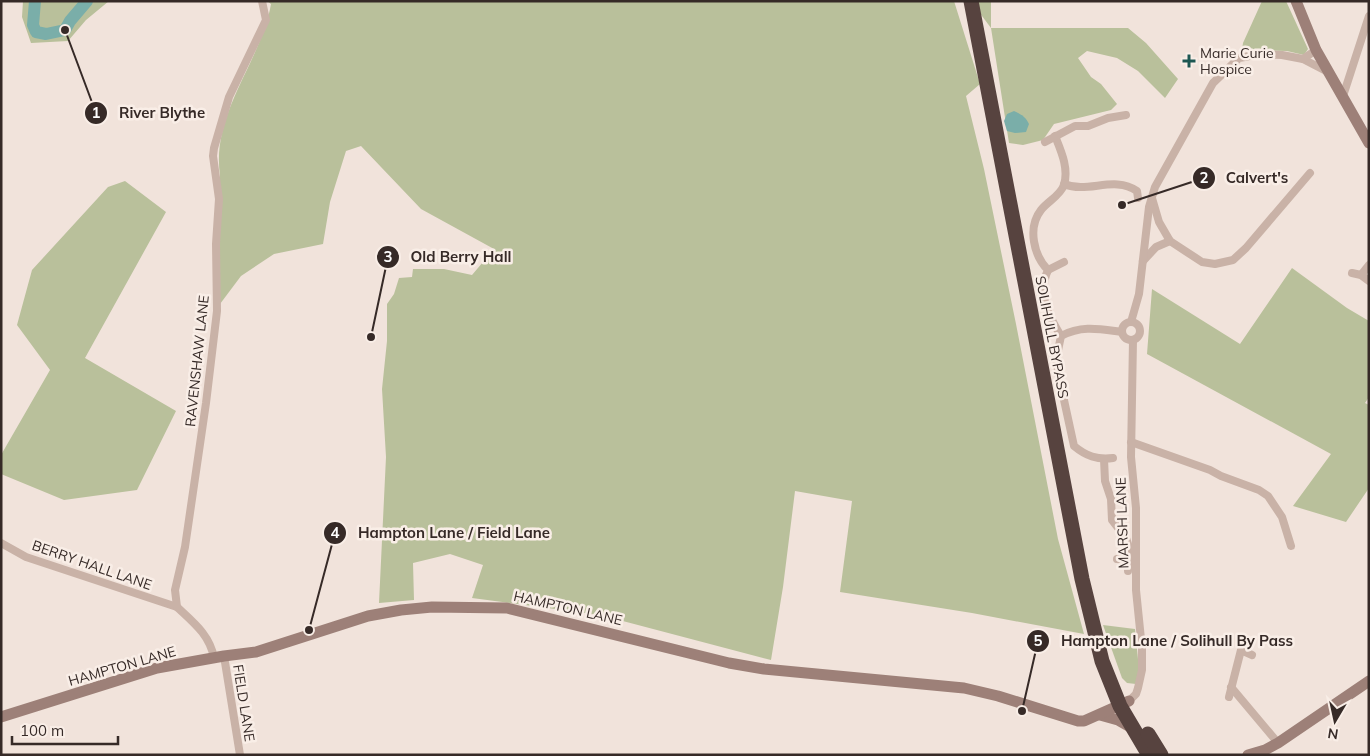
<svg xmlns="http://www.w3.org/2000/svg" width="1370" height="756" viewBox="0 0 1370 756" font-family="Mulish,sans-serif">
<rect width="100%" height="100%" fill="#f1e3db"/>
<g fill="#b9c09b">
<path d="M 23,1 L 109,1 L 86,20 L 68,41 L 31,43 L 22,17 Z"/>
<path d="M 267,1 L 954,1 L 980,84 L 966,96 L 984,169 L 1016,324 L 1058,539 L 1084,634 L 972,613 L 840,592 L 852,501 L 795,491 L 783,587 L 771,660 L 600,615 L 472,598 L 483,565 L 450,554 L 413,563 L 414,600 L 379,603 L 386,457 L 382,389 L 387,341 L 387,304 L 394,294 L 399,278 L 412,277 L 413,269 L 444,269 L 472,275 L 494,249 L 421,209 L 361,146 L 346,151 L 330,202 L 323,244 L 274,254 L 241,276 L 220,304 L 220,175 C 211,113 261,62 271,4 Z"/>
<path d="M 977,1 L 991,1 L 991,28 L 1128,28 L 1146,43 L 1178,79 L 1165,98 L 1138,71 L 1117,58 L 1087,51 L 1078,58 L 1091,77 L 1101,84 L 1117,104 L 1111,110 L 1054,124 L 1043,140 L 1023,145 L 1009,143 L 991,28 L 979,12 Z"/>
<path d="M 1262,1 L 1286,1 L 1308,49 L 1304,55 L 1287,51 L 1242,50 L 1243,43 Z"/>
<path d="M 125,181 L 166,212 L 85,358 L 176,411 L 137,490 L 64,500 L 1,474 L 1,455 L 50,370 L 17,325 L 32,270 L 108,187 Z"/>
<path d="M 1292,268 L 1347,308 L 1369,321 L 1369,397 L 1365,403 L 1369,405 L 1369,488 L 1346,522 L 1293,506 L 1331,454 L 1147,354 L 1152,289 L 1240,344 Z"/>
<path d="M 1103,625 L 1135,629 L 1139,669 L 1136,684 L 1127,683 L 1122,678 Z"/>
</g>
<path fill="#7aaea9" d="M 1014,111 C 1021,114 1026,117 1029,124 L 1026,132 L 1015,133 L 1007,131 L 1004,121 L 1007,114 Z"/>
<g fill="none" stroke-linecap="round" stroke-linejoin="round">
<path stroke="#7aaea9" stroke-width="12" d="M 35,1 L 33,25 L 36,32 L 46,34 L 65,30 L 70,21 L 87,1"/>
<g stroke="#c9b2a7" stroke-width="8">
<path d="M 1303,59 L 1328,72"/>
<path d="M 1343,96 L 1369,16"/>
<path d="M 1055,136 C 1061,151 1069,168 1064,185 C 1060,196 1048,201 1041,210 C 1027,228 1034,256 1048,270 C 1037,294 1048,315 1061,336"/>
<path d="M 1045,142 L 1075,126 L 1088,126 L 1108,118 L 1126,115"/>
<path d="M 1064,184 C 1088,194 1114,175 1137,191 L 1138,198"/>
<path d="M 1152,198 L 1159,222 L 1170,241 L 1202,262 L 1215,264 L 1233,260 L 1246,248 L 1310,173"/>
<path d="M 1143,261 L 1156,247 L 1170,241"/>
<path d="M 1048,270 L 1064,262"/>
<path d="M 1352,273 L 1361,275 L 1369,281"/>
<path d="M 1361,275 L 1369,265"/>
<path d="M 1131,322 L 1139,294 L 1149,207 L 1155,187 L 1213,83 L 1239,58 L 1245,57 L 1257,54 L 1282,55 L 1303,59 L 1316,50"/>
<circle cx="1131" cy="331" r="9"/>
<path d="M 1131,442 L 1210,470 L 1221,476 L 1259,490 L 1268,496 L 1282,517 L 1291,546"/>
<path d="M 1113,458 C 1097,460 1086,456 1074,446 L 1059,377 L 1056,360 L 1061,336 C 1082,325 1099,329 1122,332"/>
<path d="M 1104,459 L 1105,481 L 1111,499 L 1112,520 L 1126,538 L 1128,544 L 1128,571"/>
<path d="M 1,543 L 26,557 L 177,607"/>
<path d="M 1117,559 L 1129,560"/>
<path d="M 224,656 L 240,755"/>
<path d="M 214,658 C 210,635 193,622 177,607 L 175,590 L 185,547 L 206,403 L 217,311 L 216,244 L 219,199 L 213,156 L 214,148 L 229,97 L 266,20 L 262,1"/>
<path d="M 1231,687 L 1278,743"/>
<path d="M 1229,697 L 1241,650 L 1252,655"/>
<path d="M 1129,701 L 1136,694 L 1138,688 L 1142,670 L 1142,649 L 1136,590 L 1136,508 L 1131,457 L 1133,340"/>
</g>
<g stroke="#9d8078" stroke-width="11">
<path d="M 1296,1 L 1316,50 L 1369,143"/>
<path d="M 1100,715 L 1118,720 L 1132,728"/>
<path d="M 1,717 L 157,668 L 224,656 L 256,652 L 368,616 L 401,610 L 432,607 L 507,608 L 729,663 L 764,669 L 964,688 L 998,696 L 1078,721 L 1084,721 L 1129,701"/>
<path d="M 1248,755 L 1265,750 L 1278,743 L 1369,681"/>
</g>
<g stroke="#57433f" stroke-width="15">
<path d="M 971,1 L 1082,579 L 1102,661 L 1120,706 L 1149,755"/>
<path d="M 1148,734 L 1161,755"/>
</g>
</g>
<path fill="#1d5752" stroke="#f9eee7" stroke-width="2" d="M1186.5 53.5h5v5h5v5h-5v5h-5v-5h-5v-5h5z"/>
<g text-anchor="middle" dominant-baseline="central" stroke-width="5" stroke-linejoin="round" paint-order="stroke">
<g font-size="14" fill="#362a27" stroke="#f9eee7" text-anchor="start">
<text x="1200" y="53">Marie Curie<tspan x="1200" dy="16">Hospice</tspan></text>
</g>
<g font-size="14" fill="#362a27" stroke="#f9eee7">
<text transform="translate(1052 337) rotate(79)">SOLIHULL BYPASS</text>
<text transform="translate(197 361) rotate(-84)">RAVENSHAW LANE</text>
<text transform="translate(1122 523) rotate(-92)">MARSH LANE</text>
<text transform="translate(92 565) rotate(19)">BERRY HALL LANE</text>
<text transform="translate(568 608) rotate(13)">HAMPTON LANE</text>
<text transform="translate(122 666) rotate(-16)">HAMPTON LANE</text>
<text transform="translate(244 703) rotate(81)">FIELD LANE</text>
</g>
</g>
<path fill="none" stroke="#362a27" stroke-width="2" d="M65 30L96 113M1122 205L1204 178M371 337L388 257M309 630L335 533M1022 711L1038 641"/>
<g fill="#362a27" stroke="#f9eee7" stroke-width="2">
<circle cx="65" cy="30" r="5"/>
<circle cx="1122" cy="205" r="5"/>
<circle cx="371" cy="337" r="5"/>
<circle cx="309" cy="630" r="5"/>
<circle cx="1022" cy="711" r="5"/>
<circle cx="96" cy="113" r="12"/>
<circle cx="1204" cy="178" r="12"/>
<circle cx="388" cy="257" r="12"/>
<circle cx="335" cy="533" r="12"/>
<circle cx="1038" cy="641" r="12"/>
</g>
<g font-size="15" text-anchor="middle" font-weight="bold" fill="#fff">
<text x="96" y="118">1</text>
<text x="1204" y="183">2</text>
<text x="388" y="262">3</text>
<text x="335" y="538">4</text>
<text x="1038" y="646">5</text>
</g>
<g font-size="15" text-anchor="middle" font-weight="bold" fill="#362a27" stroke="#f9eee7" stroke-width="5" stroke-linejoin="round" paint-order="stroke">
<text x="162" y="118">River Blythe</text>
<text x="1257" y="183">Calvert's</text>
<text x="461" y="262">Old Berry Hall</text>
<text x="454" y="538">Hampton Lane / Field Lane</text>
<text x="1177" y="646">Hampton Lane / Solihull By Pass</text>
</g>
<rect width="1370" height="756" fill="none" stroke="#362a27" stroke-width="5"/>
<g transform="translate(1335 721) rotate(189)" stroke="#f9eee7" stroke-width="4" paint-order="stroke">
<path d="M0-4L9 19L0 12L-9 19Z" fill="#362a27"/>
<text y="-8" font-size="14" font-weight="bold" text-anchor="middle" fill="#362a27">N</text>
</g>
<path d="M12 736v8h106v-8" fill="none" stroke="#362a27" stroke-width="2.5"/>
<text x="20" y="736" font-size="15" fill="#362a27" stroke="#f9eee7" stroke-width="4" paint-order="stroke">100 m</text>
</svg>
